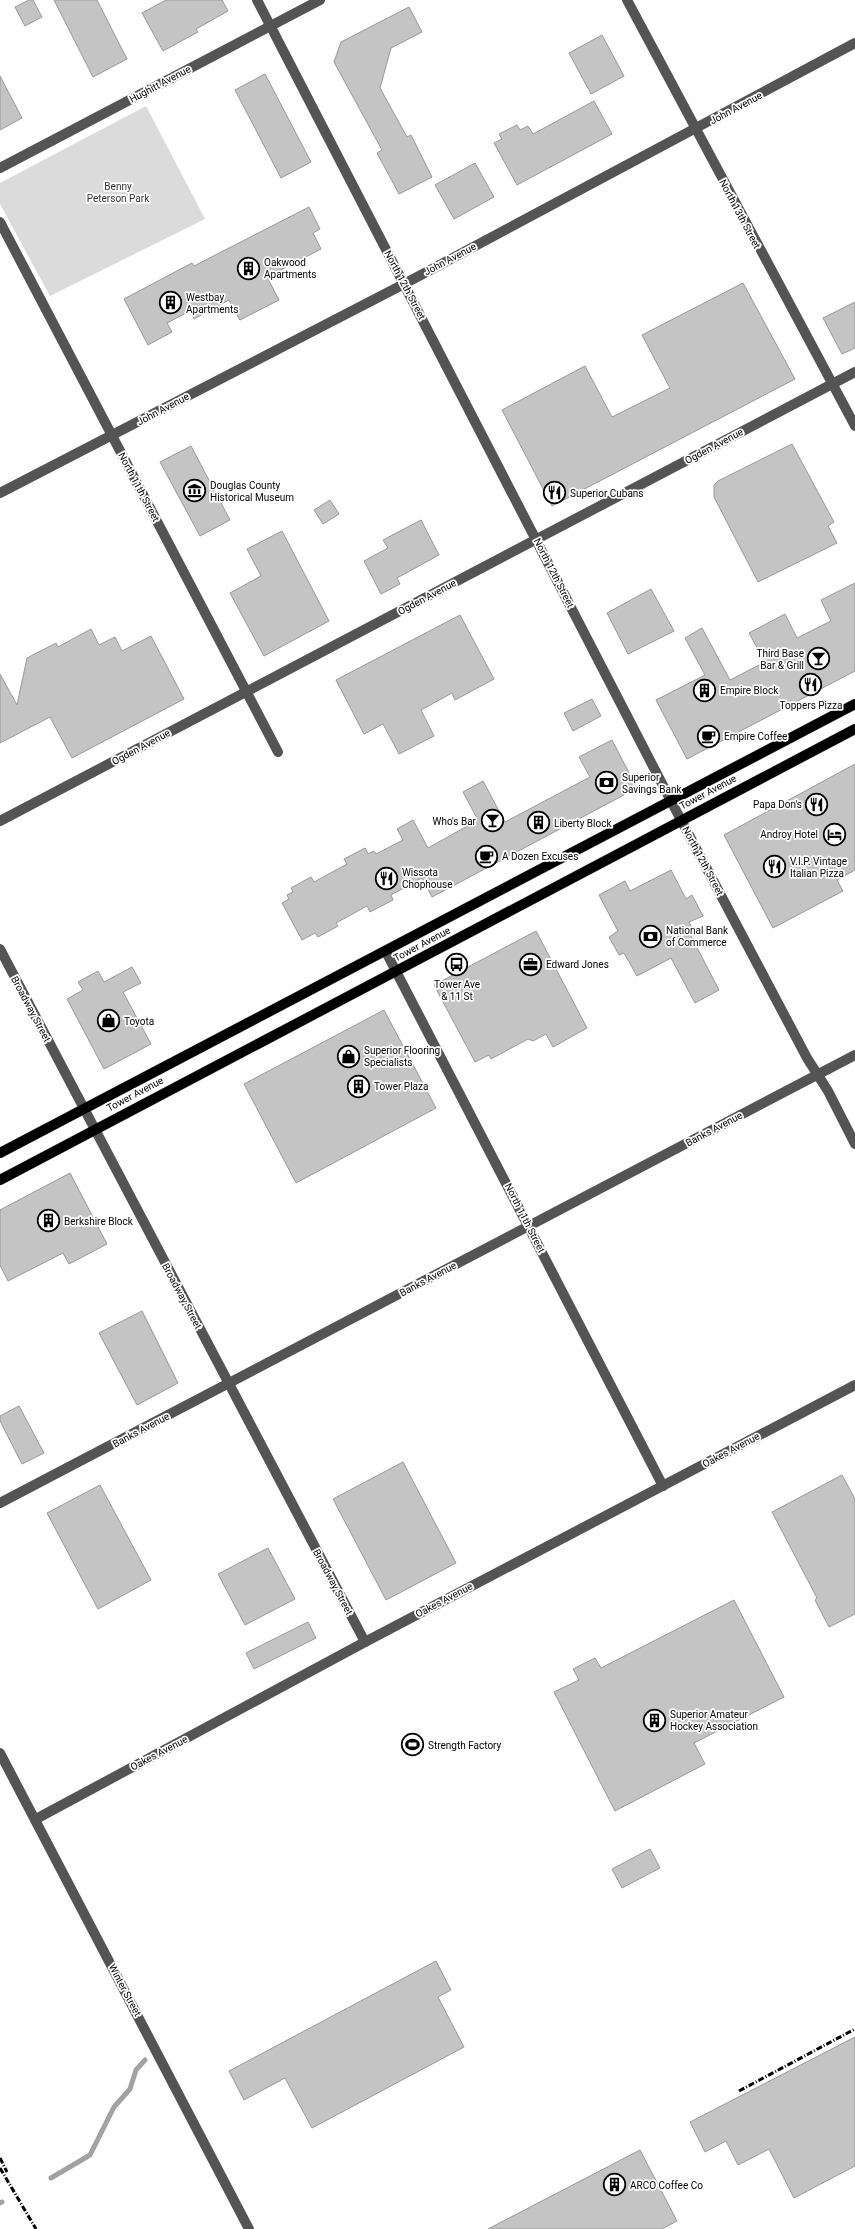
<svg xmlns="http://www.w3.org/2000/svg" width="855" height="2229" viewBox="0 0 855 2229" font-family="Roboto,sans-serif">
<rect width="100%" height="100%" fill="#fff"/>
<path fill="#dbdbdb" d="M 146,106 L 205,219 L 50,296 L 0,204 L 0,183 Z"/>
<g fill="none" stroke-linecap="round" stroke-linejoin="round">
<g stroke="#a2a2a2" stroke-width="5">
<path d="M 51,2178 L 90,2155 L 114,2107 L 130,2089 L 136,2070 L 145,2060"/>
<path d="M 0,2203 L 2,2202"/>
</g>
</g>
<g fill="#c4c4c4" stroke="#989898">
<path d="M 29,0 L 33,0 L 42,17 L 25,26 L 15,7 Z"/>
<path d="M 54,0 L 97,0 L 127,59 L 93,77 Z"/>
<path d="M 166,0 L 222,0 L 228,11 L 196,29 L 198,32 L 163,51 L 142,13 Z"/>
<path d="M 409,7 L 422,32 L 391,48 L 380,88 L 407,137 L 411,135 L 432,177 L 399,194 L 377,153 L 382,150 L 334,62 L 341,42 Z"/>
<path d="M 602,35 L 624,76 L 591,94 L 569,53 Z"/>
<path d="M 265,74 L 311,162 L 281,178 L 235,90 Z"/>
<path d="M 0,76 L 22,118 L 0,130 Z"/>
<path d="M 594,101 L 612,134 L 517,185 L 494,143 L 502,139 L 499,134 L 517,125 L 520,130 L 528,126 L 533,134 Z"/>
<path d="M 475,163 L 494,197 L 454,219 L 435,185 Z"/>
<path d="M 309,207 L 320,229 L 313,233 L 321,249 L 267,277 L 279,300 L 240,320 L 229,300 L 194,319 L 190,311 L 167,323 L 172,332 L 148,345 L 124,299 L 192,263 L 194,266 Z"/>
<path d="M 743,283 L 795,379 L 552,506 L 502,410 L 585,366 L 612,417 L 670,388 L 642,335 Z"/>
<path d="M 855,302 L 855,348 L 842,354 L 823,318 Z"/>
<path d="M 792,444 L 834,522 L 828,526 L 837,543 L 758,582 L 714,497 L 714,485 L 718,481 Z"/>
<path d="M 191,446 L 230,520 L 200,536 L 160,462 Z"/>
<path d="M 330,500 L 339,514 L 323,524 L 314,510 Z"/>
<path d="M 421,520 L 439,555 L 397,578 L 400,584 L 381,594 L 364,561 L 388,548 L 383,540 Z"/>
<path d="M 282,531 L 329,621 L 264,656 L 230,593 L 261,576 L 247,549 Z"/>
<path d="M 855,583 L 855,671 L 687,759 L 656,700 L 705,675 L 685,638 L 702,628 L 730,680 L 765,662 L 749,633 L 785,614 L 797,638 L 831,621 L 821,600 Z"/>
<path d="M 651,589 L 674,631 L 628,654 L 607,613 Z"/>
<path d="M 460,615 L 494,679 L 455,700 L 452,693 L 421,710 L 434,736 L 399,754 L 383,724 L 364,734 L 336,680 Z"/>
<path d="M 91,629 L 99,645 L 115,637 L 122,651 L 151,636 L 184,699 L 72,758 L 50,717 L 0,743 L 0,674 L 17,705 L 27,658 L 56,643 L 58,647 Z"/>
<path d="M 592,699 L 601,716 L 573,731 L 564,713 Z"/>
<path d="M 612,740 L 637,788 L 432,897 L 422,878 L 391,895 L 393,900 L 370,912 L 367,906 L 336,923 L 338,926 L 318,937 L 315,933 L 302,940 L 282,903 L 289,899 L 287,895 L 293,892 L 291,888 L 311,877 L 314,882 L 347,864 L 344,859 L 365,848 L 368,854 L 374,851 L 376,854 L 403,840 L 397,829 L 413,820 L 428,848 L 462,829 L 478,820 L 463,792 L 483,781 L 505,822 L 590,777 L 579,757 Z"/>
<path d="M 855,764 L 855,870 L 837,880 L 843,891 L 773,928 L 724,835 Z"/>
<path d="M 671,870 L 686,899 L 692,895 L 703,916 L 689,922 L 695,933 L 691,936 L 719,990 L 695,1003 L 671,958 L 637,976 L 624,953 L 619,955 L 609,937 L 618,931 L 599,895 L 625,881 L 630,891 Z"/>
<path d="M 536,931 L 587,1028 L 553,1047 L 546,1034 L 533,1041 L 528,1039 L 491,1059 L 489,1055 L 475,1062 L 434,985 Z"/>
<path d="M 132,967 L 141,983 L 123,992 L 151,1044 L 104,1069 L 67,999 L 83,990 L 78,982 L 98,971 L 104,982 Z"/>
<path d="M 384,1010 L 436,1108 L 296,1183 L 244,1084 Z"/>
<path d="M 70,1173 L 107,1244 L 69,1264 L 63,1253 L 8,1281 L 0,1265 L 0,1210 Z"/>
<path d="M 142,1311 L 178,1383 L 137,1405 L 99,1333 Z"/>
<path d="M 19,1406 L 44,1453 L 22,1464 L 0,1421 L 0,1416 Z"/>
<path d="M 403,1462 L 456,1563 L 386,1600 L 333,1499 Z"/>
<path d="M 842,1475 L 855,1499 L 855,1614 L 829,1627 L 815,1600 L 817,1598 L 772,1512 Z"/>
<path d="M 100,1485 L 151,1580 L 98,1609 L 47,1513 Z"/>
<path d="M 268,1548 L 295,1599 L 245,1625 L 218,1574 Z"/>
<path d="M 734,1600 L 784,1697 L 694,1743 L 705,1764 L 615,1811 L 554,1692 L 579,1680 L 573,1669 L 595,1658 L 601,1668 Z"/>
<path d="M 308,1622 L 316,1638 L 254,1669 L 246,1653 Z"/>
<path d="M 650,1849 L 660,1868 L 622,1888 L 612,1869 Z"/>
<path d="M 436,1961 L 451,1990 L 438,1997 L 464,2047 L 312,2128 L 285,2078 L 244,2100 L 229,2071 Z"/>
<path d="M 855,2037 L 855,2166 L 794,2198 L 769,2149 L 738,2165 L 726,2141 L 705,2152 L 690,2122 Z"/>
<path d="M 640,2150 L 677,2221 L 662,2229 L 488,2229 Z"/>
</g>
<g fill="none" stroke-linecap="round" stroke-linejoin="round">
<defs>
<g id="major">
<path d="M 0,1153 L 855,704"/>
<path d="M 0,1180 L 855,729"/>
</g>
</defs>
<use href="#major" stroke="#dbdbdb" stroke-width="11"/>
<g stroke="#545454" stroke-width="10">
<path d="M 257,0 L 671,801 L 807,1058 L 828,1091 L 855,1144"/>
<path d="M 627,0 L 855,426"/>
<path d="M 0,168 L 320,0"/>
<path d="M 0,222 L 278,752"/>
<path d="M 0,493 L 404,284 L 855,43"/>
<path d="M 0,821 L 855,372"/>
<path d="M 0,949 L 365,1642"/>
<path d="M 386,952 L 663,1486"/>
<path d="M 0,1503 L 855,1055"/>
<path d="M 0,1753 L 249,2229"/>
<path d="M 36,1819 L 365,1642 L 855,1385"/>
</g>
<use href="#major" stroke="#000" stroke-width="10"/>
<g stroke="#000" stroke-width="3" stroke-dasharray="6 2 1 2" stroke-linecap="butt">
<path d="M 739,2091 L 855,2029"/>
<path d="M 0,2158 L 7,2172"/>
<path d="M 0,2168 L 36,2229"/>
</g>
</g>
<defs>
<symbol id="building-ring" viewBox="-11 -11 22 22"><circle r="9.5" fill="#fff" stroke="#000" stroke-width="1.5"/><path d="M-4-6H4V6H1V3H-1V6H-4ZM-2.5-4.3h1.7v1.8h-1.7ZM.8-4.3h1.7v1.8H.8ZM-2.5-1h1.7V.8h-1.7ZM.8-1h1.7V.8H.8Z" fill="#000"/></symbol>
<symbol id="museum-ring" viewBox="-11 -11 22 22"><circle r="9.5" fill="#fff" stroke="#000" stroke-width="1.5"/><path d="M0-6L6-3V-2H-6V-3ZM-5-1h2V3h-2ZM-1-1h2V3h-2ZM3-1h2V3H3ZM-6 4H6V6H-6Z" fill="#000"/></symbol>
<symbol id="restaurant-ring" viewBox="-11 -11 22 22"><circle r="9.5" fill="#fff" stroke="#000" stroke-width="1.5"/><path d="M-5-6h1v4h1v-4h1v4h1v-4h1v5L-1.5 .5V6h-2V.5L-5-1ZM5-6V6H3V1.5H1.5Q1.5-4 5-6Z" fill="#000"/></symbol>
<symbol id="bar-ring" viewBox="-11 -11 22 22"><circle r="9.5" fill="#fff" stroke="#000" stroke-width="1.5"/><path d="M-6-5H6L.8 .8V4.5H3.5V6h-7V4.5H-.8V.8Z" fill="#000"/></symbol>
<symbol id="cafe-ring" viewBox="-11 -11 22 22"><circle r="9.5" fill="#fff" stroke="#000" stroke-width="1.5"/><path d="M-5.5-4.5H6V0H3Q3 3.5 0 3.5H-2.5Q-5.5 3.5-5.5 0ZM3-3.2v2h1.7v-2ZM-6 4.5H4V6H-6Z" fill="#000"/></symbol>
<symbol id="bank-ring" viewBox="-11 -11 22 22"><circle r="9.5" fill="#fff" stroke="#000" stroke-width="1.5"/><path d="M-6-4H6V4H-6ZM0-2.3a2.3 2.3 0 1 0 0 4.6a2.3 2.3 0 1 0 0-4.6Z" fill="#000"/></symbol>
<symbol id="hotel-ring" viewBox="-11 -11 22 22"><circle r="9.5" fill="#fff" stroke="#000" stroke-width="1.5"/><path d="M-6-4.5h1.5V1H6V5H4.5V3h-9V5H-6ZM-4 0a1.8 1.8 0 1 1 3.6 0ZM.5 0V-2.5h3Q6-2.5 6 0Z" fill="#000"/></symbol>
<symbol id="bus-ring" viewBox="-11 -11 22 22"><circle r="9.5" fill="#fff" stroke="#000" stroke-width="1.5"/><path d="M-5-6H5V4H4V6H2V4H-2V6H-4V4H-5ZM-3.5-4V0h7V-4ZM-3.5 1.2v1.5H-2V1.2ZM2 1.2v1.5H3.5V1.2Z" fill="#000"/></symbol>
<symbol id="office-ring" viewBox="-11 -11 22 22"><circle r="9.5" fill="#fff" stroke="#000" stroke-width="1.5"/><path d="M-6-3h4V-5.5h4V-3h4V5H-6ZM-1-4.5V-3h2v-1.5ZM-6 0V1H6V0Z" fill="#000"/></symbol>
<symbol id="shop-ring" viewBox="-11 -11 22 22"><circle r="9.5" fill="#fff" stroke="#000" stroke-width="1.5"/><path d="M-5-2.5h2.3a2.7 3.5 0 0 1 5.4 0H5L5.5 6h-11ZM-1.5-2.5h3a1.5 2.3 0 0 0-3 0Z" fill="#000"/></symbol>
<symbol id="stadium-ring" viewBox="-11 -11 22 22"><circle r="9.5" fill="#fff" stroke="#000" stroke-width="1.5"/><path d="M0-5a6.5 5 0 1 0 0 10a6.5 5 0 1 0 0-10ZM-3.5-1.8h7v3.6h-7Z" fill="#000"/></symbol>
</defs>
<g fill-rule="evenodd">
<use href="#building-ring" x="236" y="256" width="25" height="25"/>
<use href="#building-ring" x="158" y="290" width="25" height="25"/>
<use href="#museum-ring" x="182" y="478" width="25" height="25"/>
<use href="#restaurant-ring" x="542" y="480" width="25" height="25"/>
<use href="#bar-ring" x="806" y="646" width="25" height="25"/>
<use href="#restaurant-ring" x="798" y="672" width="25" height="25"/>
<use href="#building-ring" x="692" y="678" width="25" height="25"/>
<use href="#cafe-ring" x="696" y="724" width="25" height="25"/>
<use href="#bank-ring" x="594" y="770" width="25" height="25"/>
<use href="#restaurant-ring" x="804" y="792" width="25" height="25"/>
<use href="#bar-ring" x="480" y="808" width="25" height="25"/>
<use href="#building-ring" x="526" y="810" width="25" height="25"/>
<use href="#hotel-ring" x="822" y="822" width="25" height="25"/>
<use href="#cafe-ring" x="474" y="844" width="25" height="25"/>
<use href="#restaurant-ring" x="762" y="854" width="25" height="25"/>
<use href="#restaurant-ring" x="374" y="866" width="25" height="25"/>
<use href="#bank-ring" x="638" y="924" width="25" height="25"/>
<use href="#bus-ring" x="444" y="952" width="25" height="25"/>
<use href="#office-ring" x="518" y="952" width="25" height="25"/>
<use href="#shop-ring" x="96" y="1008" width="25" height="25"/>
<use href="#shop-ring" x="336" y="1044" width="25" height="25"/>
<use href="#building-ring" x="346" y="1074" width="25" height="25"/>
<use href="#building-ring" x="36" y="1208" width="25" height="25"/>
<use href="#building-ring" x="642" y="1708" width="25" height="25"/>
<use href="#stadium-ring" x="400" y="1732" width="25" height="25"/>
<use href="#building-ring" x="602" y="2172" width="25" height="25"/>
</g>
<g text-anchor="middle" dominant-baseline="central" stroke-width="3.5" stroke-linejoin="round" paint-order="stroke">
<g font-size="10" fill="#000" stroke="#fff">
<text transform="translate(160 84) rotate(-28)">Hughitt Avenue</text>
<text transform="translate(736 108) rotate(-28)">John Avenue</text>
<text transform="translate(740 214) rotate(62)">North 13th Street</text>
<text transform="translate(450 259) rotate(-28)">John Avenue</text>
<text transform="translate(405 285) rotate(62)">North 12th Street</text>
<text transform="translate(163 409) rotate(-28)">John Avenue</text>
<text transform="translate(714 446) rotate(-28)">Ogden Avenue</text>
<text transform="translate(139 487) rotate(62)">North 11th Street</text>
<text transform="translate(554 573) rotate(63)">North 12th Street</text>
<text transform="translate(427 597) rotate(-28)">Ogden Avenue</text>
<text transform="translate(141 747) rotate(-28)">Ogden Avenue</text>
<text transform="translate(708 792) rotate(-28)">Tower Avenue</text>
<text transform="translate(703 861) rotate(62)">North 12th Street</text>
<text transform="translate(422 944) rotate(-28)">Tower Avenue</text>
<text transform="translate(31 1009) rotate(62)">Broadway Street</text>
<text transform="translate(135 1094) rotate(-28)">Tower Avenue</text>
<text transform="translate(714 1129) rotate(-28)">Banks Avenue</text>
<text transform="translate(525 1218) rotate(63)">North 11th Street</text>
<text transform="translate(428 1279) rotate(-28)">Banks Avenue</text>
<text transform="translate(182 1296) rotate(62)">Broadway Street</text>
<text transform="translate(141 1430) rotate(-28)">Banks Avenue</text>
<text transform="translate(731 1450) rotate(-28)">Oakes Avenue</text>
<text transform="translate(333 1582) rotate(62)">Broadway Street</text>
<text transform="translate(444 1600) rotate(-28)">Oakes Avenue</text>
<text transform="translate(159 1753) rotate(-28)">Oakes Avenue</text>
<text transform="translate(125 1990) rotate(62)">Winter Street</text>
</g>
<g font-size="10" fill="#323232" stroke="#fff">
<text x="118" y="186">Benny<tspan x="118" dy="12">Peterson Park</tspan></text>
</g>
<g font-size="10" fill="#000" stroke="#fff" text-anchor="start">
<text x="264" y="262">Oakwood<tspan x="264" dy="12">Apartments</tspan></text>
<text x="186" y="297">Westbay<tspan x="186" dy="12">Apartments</tspan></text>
<text x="210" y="485">Douglas County<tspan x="210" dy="12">Historical Museum</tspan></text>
<text x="570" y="493">Superior Cubans</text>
<text x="804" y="653" text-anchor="end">Third Base<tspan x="804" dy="12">Bar &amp; Grill</tspan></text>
<text x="720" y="690">Empire Block</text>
<text x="811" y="705" text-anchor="middle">Toppers Pizza</text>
<text x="724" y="736">Empire Coffee</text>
<text x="622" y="777">Superior<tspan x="622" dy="12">Savings Bank</tspan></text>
<text x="802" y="804" text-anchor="end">Papa Don's</text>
<text x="476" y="821" text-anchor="end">Who's Bar</text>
<text x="554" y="823">Liberty Block</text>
<text x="818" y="834" text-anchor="end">Androy Hotel</text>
<text x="502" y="856">A Dozen Excuses</text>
<text x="790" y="861">V.I.P. Vintage<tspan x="790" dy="12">Italian Pizza</tspan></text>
<text x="402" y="872">Wissota<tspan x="402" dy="12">Chophouse</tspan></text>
<text x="666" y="930">National Bank<tspan x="666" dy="12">of Commerce</tspan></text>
<text x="546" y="964">Edward Jones</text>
<text x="457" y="984" text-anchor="middle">Tower Ave<tspan x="457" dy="12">&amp; 11 St</tspan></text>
<text x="124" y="1021">Toyota</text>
<text x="364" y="1050">Superior Flooring<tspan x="364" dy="12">Specialists</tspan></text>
<text x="374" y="1086">Tower Plaza</text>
<text x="64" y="1221">Berkshire Block</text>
<text x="670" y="1714">Superior Amateur<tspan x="670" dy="12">Hockey Association</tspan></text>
<text x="428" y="1745">Strength Factory</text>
<text x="630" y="2185">ARCO Coffee Co</text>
</g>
</g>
</svg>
